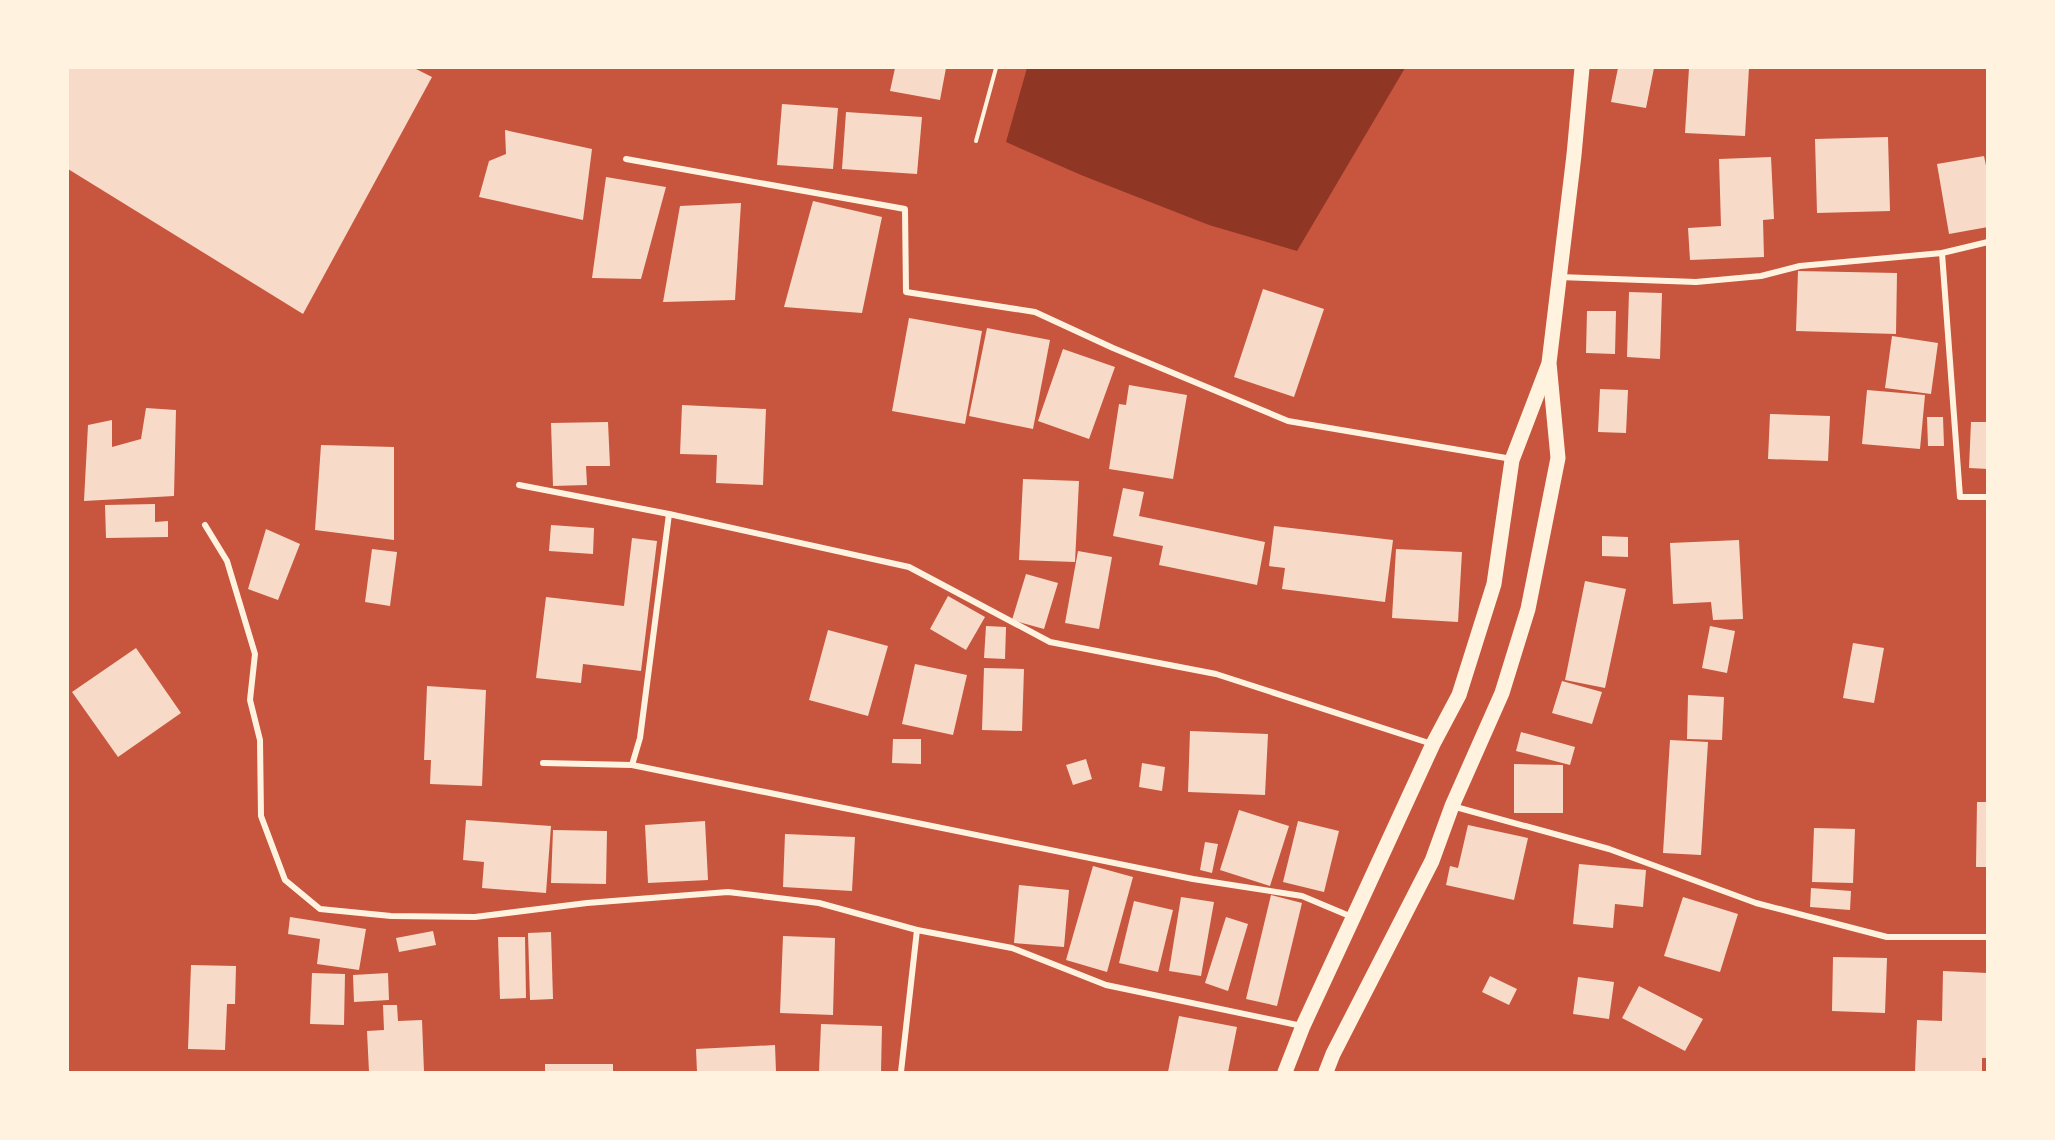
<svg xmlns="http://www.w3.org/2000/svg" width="2055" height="1140" viewBox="0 0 2055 1140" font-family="Montserrat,sans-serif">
<rect width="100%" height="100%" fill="#c8553d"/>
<path fill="#8f3625" d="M 1027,68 L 1405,68 L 1297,251 L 1209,225 L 1081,175 L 1006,142 Z"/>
<g fill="#f7dbc8">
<path d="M 68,68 L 414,68 L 432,77 L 303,314 L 68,169 Z"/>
<path d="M 895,68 L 946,68 L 940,100 L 890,91 Z"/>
<path d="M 1618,68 L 1654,68 L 1646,108 L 1611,102 Z"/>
<path d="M 1689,68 L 1749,68 L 1745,136 L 1685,133 Z"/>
<path d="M 782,104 L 838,108 L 833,169 L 777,165 Z"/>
<path d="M 846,112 L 922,117 L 917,174 L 842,169 Z"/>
<path d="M 505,130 L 592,149 L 583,220 L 479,197 L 489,161 L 506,154 Z"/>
<path d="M 1888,137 L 1890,211 L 1817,213 L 1815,139 Z"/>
<path d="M 1984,156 L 1988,175 L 1988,227 L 1949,234 L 1937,164 Z"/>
<path d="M 1771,157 L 1774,219 L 1763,220 L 1764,257 L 1690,260 L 1688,228 L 1721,226 L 1719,159 Z"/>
<path d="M 606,177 L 666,187 L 641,279 L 592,278 Z"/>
<path d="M 813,201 L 882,217 L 862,313 L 784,307 Z"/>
<path d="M 741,203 L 735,300 L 663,302 L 680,206 Z"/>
<path d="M 1798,271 L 1897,273 L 1896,334 L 1796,331 Z"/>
<path d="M 1263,289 L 1324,309 L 1294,397 L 1234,377 Z"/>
<path d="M 1629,292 L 1662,293 L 1660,359 L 1627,357 Z"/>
<path d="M 1587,311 L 1616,311 L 1615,354 L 1586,353 Z"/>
<path d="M 909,318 L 982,331 L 965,424 L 892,411 Z"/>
<path d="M 987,328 L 1050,340 L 1033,429 L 969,416 Z"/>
<path d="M 1892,336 L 1938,343 L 1931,394 L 1885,388 Z"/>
<path d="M 1063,349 L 1115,367 L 1089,439 L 1038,421 Z"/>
<path d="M 1129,385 L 1187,395 L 1173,479 L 1109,469 L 1119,404 L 1126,405 Z"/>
<path d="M 1600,389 L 1628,390 L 1626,433 L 1598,432 Z"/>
<path d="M 1867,390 L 1925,395 L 1920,449 L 1862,444 Z"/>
<path d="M 682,405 L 766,409 L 763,485 L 716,483 L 717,455 L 680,454 Z"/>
<path d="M 146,408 L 176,410 L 174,496 L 84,501 L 88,425 L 112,420 L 112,447 L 141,439 Z"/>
<path d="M 1770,414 L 1830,416 L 1828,461 L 1768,459 Z"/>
<path d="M 1927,417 L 1943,417 L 1944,446 L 1928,446 Z"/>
<path d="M 608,422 L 610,466 L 586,466 L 587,485 L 553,486 L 551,423 Z"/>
<path d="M 1971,422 L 1988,422 L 1988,469 L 1969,468 Z"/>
<path d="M 321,445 L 394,447 L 394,540 L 315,530 Z"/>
<path d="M 1023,479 L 1079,481 L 1075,562 L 1019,560 Z"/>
<path d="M 1123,488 L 1144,492 L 1139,516 L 1265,542 L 1257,585 L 1159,565 L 1163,546 L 1113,536 Z"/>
<path d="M 155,504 L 155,522 L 168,521 L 168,537 L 106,538 L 105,505 Z"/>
<path d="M 551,525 L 594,528 L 593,554 L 549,551 Z"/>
<path d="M 1274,526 L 1393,540 L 1385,602 L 1282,589 L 1285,568 L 1269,566 Z"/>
<path d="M 266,529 L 300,544 L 278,600 L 248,589 Z"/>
<path d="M 1602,536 L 1628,537 L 1628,557 L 1602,556 Z"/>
<path d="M 632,538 L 657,541 L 641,671 L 583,664 L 581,683 L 536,678 L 546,597 L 624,606 Z"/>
<path d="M 1739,540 L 1743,619 L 1713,620 L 1711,602 L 1673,604 L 1670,543 Z"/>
<path d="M 372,549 L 397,552 L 390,606 L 365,602 Z"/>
<path d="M 1396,549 L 1462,552 L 1458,622 L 1392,618 Z"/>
<path d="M 1078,551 L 1112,557 L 1099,629 L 1065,623 Z"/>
<path d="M 1026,574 L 1058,583 L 1044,629 L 1012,620 Z"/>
<path d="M 1585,581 L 1626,589 L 1605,688 L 1565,680 Z"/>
<path d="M 948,596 L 985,617 L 966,650 L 930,629 Z"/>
<path d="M 986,626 L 1006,627 L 1005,659 L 984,658 Z"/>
<path d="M 1710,626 L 1735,631 L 1727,673 L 1702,668 Z"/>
<path d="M 828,630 L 888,646 L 868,716 L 809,700 Z"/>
<path d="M 1853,643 L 1884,648 L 1874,703 L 1843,698 Z"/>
<path d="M 136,648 L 181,713 L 118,757 L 72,692 Z"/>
<path d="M 915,664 L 967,675 L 953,735 L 902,724 Z"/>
<path d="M 984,668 L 1024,669 L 1022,731 L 982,730 Z"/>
<path d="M 1562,681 L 1602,692 L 1592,724 L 1552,713 Z"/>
<path d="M 427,686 L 486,690 L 482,786 L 430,784 L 431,760 L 424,760 Z"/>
<path d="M 1688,695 L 1724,697 L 1722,740 L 1687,739 Z"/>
<path d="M 1190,731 L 1268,734 L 1265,795 L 1188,792 Z"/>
<path d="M 1521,732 L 1575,747 L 1570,765 L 1516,751 Z"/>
<path d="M 893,739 L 921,739 L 921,764 L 892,763 Z"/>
<path d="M 1670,740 L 1708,742 L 1701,855 L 1663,853 Z"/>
<path d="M 1086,759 L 1092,779 L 1073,785 L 1066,765 Z"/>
<path d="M 1142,763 L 1165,767 L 1162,791 L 1139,787 Z"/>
<path d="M 1514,764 L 1563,765 L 1563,813 L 1514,813 Z"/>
<path d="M 1977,802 L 1988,802 L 1988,867 L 1976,867 Z"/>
<path d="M 1239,810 L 1289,826 L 1270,886 L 1220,870 Z"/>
<path d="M 466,820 L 551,826 L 546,893 L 482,888 L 484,862 L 463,860 Z"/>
<path d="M 705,821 L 708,880 L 648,883 L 645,825 Z"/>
<path d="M 1298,821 L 1339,831 L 1324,892 L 1283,882 Z"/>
<path d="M 1468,825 L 1528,838 L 1514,900 L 1446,885 L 1450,866 L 1458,868 Z"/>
<path d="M 1814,828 L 1855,829 L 1853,883 L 1812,882 Z"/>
<path d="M 553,830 L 607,831 L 606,884 L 551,883 Z"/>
<path d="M 785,834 L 855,837 L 852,891 L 783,887 Z"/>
<path d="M 1205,842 L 1218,844 L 1212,873 L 1200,870 Z"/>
<path d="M 1579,864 L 1646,870 L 1643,907 L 1615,904 L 1613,928 L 1573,924 Z"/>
<path d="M 1093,866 L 1133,877 L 1107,972 L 1066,960 Z"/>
<path d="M 1019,885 L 1069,890 L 1064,947 L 1014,943 Z"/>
<path d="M 1811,888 L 1851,891 L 1850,910 L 1810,907 Z"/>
<path d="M 1271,895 L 1302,903 L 1277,1006 L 1246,999 Z"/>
<path d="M 1181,897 L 1214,902 L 1201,976 L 1169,971 Z"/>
<path d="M 1683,897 L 1738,914 L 1720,972 L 1664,956 Z"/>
<path d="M 1134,901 L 1173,910 L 1158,972 L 1119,963 Z"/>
<path d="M 290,917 L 366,929 L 359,970 L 317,964 L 320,939 L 288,934 Z"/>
<path d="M 1226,917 L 1248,924 L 1228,991 L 1205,983 Z"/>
<path d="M 433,931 L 436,945 L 399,952 L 396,938 Z"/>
<path d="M 551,932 L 553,999 L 530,1000 L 528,933 Z"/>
<path d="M 783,936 L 835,938 L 833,1015 L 780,1013 Z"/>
<path d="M 498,937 L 525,937 L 526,998 L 500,999 Z"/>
<path d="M 1833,957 L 1887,958 L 1885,1013 L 1832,1011 Z"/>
<path d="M 191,965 L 236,966 L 235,1004 L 227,1004 L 225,1050 L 188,1049 Z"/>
<path d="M 1943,971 L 1988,973 L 1988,1058 L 1982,1058 L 1982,1072 L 1915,1072 L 1917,1020 L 1942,1021 Z"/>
<path d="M 312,973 L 345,974 L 344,1025 L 310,1024 Z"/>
<path d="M 388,973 L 389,1000 L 354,1002 L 353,975 Z"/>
<path d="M 1490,976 L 1517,989 L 1509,1005 L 1482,992 Z"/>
<path d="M 1578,977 L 1614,982 L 1609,1019 L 1573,1014 Z"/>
<path d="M 1639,986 L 1703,1019 L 1685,1051 L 1622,1018 Z"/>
<path d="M 383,1005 L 397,1005 L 398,1021 L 422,1020 L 424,1072 L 369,1072 L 367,1031 L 384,1030 Z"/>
<path d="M 1179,1016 L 1237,1027 L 1228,1072 L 1168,1072 Z"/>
<path d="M 821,1024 L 882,1026 L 881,1072 L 819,1072 Z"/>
<path d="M 775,1045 L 776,1072 L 697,1072 L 696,1049 Z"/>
<rect x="545" y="1064" width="68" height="8"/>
</g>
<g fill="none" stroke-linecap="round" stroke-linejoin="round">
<path stroke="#fff3e0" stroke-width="4" d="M 976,141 L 996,68"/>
<g stroke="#fff3e0" stroke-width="6">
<path d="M 626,159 L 905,209 L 906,292 L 1035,312 L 1113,348 L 1288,421 L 1512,459"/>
<path d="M 1942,253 L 1960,497 L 1988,497"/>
<path d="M 1559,277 L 1696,282 L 1761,276 L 1800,266 L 1942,253 L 1988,242"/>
<path d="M 519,485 L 669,514"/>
<path d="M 205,525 L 227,561 L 255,654 L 250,700 L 260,740 L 261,816 L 285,880 L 320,909 L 391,916 L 475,917 L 587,903 L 728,892 L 819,903 L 917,930 L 1012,948 L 1106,985 L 1302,1026"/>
<path d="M 543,763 L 632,765"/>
<path d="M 1452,806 L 1609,849 L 1756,903 L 1887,937 L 1988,937"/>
<path d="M 1352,917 L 1302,896 L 1193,879 L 632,765 L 640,738 L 669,514 L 909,567 L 1050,642 L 1216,674 L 1432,744"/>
<path d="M 901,1072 L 917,930"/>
</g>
<g stroke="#fff3e0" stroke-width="15">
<path d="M 1285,1072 L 1303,1026 L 1353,918 L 1433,744 L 1459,695 L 1494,584 L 1512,460 L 1548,366"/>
<path d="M 1326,1072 L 1333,1054 L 1432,861 L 1452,806 L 1502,693 L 1528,609 L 1558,458 L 1549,363 L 1574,155 L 1582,68"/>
</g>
</g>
<rect width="2055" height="1140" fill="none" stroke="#fff3e0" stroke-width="138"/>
</svg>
